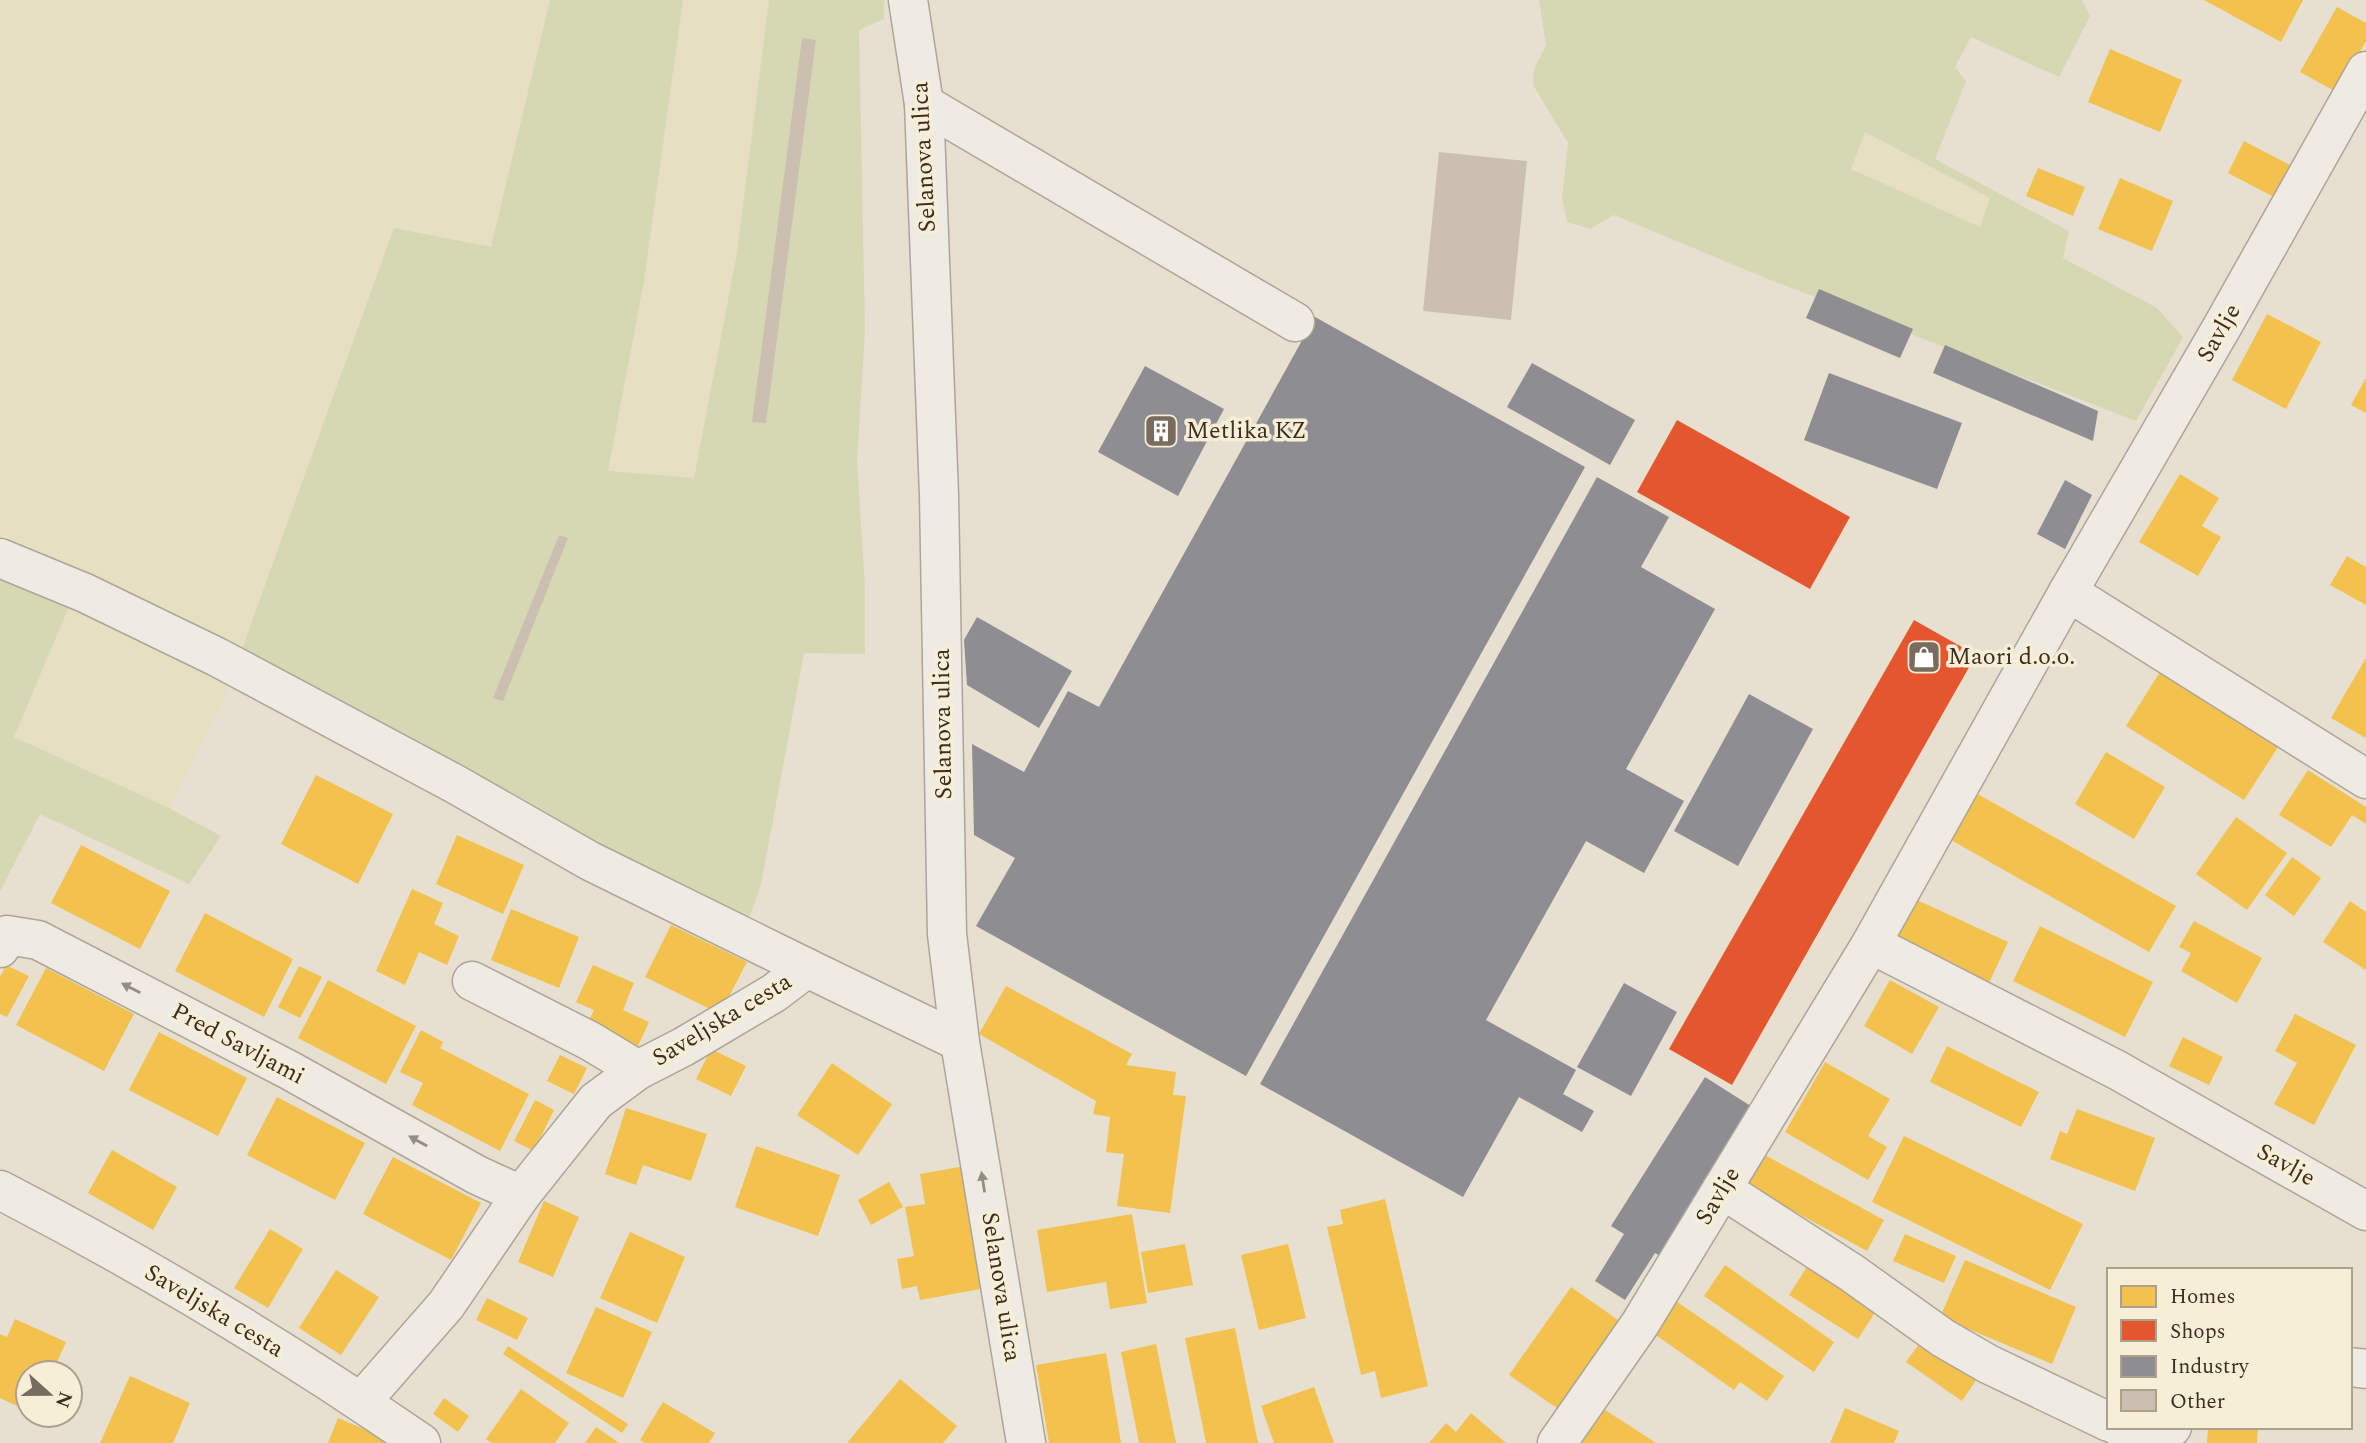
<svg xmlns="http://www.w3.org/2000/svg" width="2366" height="1443" viewBox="0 0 2366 1443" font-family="Spectral,serif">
<rect width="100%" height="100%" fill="#e7e0d1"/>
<g fill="#e6dfc2">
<path d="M 0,0 L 550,0 L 491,248 L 394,229 L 239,657 L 0,543 Z"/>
<path d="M 683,0 L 769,0 L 737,253 L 694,478 L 608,472 L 644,281 Z"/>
<path d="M 1865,132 L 1991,198 L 1979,227 L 1850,168 Z"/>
<path d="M 73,597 L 234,677 L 169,808 L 14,737 Z"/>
</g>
<g fill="#d6d7b3" fill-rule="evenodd">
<path d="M 550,0 L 683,0 L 644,281 L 608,471 L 694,478 L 737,253 L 769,0 L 884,0 L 884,19 L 859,30 L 865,330 L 857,462 L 865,587 L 865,654 L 804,653 L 761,885 L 746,926 L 239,657 L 394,228 L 491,247 Z"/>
<path d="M 1539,0 L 2082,0 L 2090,16 L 2059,77 L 1971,37 L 1955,67 L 1966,81 L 1935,159 L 2069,231 L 2063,258 L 2157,308 L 2183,337 L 2136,421 L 1768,279 L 1614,215 L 1590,229 L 1567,222 L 1562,198 L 1568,143 L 1533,85 L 1534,69 L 1546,45 ZM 1865,132 L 1990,198 L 1980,227 L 1851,169 Z"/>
<path d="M 0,566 L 73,597 L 14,737 L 169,808 L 221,836 L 189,884 L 40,814 L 0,891 Z"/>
</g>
<g fill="#f2c14e">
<path d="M 2204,0 L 2303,0 L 2281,42 Z"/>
<path d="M 2337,7 L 2366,23 L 2366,41 L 2338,93 L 2300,72 Z"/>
<path d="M 2110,49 L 2182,80 L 2160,132 L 2088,102 Z"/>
<path d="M 2244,141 L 2290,165 L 2274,197 L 2228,173 Z"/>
<path d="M 2038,168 L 2085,187 L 2073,216 L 2026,196 Z"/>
<path d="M 2120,178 L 2173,201 L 2152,251 L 2098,229 Z"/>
<path d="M 2267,314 L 2321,342 L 2286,409 L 2232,380 Z"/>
<path d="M 2366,378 L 2366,413 L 2351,405 Z"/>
<path d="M 2180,474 L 2219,498 L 2202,526 L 2221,537 L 2198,576 L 2139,542 Z"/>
<path d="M 2347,556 L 2366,567 L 2366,605 L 2330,585 Z"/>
<path d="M 2366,658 L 2366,738 L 2331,718 Z"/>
<path d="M 2160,672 L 2278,747 L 2244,800 L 2126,726 Z"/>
<path d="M 2106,752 L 2165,787 L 2134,839 L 2075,804 Z"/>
<path d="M 2308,770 L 2366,807 L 2366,824 L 2352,815 L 2331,847 L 2279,815 Z"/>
<path d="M 316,775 L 393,814 L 358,884 L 281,844 Z"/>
<path d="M 1969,789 L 2176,906 L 2149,952 L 1944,836 Z"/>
<path d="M 2236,817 L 2287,853 L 2247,910 L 2196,874 Z"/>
<path d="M 457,835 L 524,865 L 503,914 L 436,884 Z"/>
<path d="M 81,845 L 170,891 L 140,949 L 51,903 Z"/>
<path d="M 2292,857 L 2321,878 L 2294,916 L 2265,895 Z"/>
<path d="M 412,889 L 443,903 L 434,924 L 459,936 L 447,965 L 419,952 L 405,985 L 376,971 Z"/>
<path d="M 1915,899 L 2008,942 L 1989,983 L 1896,940 Z"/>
<path d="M 2350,901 L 2366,912 L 2366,970 L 2323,942 Z"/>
<path d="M 511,909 L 579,937 L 559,988 L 491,960 Z"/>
<path d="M 205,913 L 293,959 L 264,1017 L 175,971 Z"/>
<path d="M 2194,921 L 2262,958 L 2237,1003 L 2181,971 L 2191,953 L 2179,947 Z"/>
<path d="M 671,925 L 747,962 L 720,1014 L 645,977 Z"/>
<path d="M 2040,926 L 2153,982 L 2125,1037 L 2013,981 Z"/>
<path d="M 6,965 L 29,976 L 7,1017 L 0,1014 L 0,977 Z"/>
<path d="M 593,965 L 634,983 L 623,1010 L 649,1022 L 638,1046 L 587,1024 L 594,1010 L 576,1002 Z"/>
<path d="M 299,966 L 322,977 L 300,1018 L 278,1007 Z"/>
<path d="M 46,968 L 134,1014 L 104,1071 L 16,1025 Z"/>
<path d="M 328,980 L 416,1026 L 386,1084 L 298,1038 Z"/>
<path d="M 1890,980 L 1939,1007 L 1912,1054 L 1864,1026 Z"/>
<path d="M 1006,986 L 1132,1054 L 1126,1065 L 1176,1072 L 1173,1095 L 1186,1096 L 1170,1213 L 1117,1206 L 1124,1154 L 1106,1152 L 1110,1117 L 1093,1114 L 1096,1101 L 979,1034 Z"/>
<path d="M 2295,1014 L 2356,1045 L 2314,1125 L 2274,1104 L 2297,1063 L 2275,1051 Z"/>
<path d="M 421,1030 L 443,1042 L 440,1048 L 529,1094 L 500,1151 L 412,1105 L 423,1083 L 400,1072 Z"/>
<path d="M 159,1032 L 247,1078 L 218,1136 L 129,1090 Z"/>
<path d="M 2183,1037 L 2223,1057 L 2209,1085 L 2169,1066 Z"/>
<path d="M 1947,1046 L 2039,1092 L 2021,1127 L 1930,1082 Z"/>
<path d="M 711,1049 L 746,1066 L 731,1096 L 696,1079 Z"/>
<path d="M 560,1055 L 587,1068 L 574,1094 L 547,1081 Z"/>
<path d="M 1825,1062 L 1890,1099 L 1868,1136 L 1887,1147 L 1868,1180 L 1785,1132 Z"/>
<path d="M 832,1063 L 892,1104 L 858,1155 L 797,1115 Z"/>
<path d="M 277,1097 L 365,1143 L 335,1200 L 247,1155 Z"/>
<path d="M 535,1100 L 554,1110 L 534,1151 L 514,1141 Z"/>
<path d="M 626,1108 L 707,1134 L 691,1181 L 643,1165 L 636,1185 L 605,1174 Z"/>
<path d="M 2077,1109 L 2155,1138 L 2135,1191 L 2050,1159 L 2060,1131 L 2067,1134 Z"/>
<path d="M 1904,1136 L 2083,1224 L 2050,1290 L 1872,1202 Z"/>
<path d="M 756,1146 L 840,1175 L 818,1236 L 735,1207 Z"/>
<path d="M 112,1150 L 177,1187 L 153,1230 L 88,1193 Z"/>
<path d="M 1763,1154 L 1884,1220 L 1867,1251 L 1746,1185 Z"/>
<path d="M 393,1157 L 481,1203 L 451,1260 L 363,1214 Z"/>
<path d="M 965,1166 L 986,1288 L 920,1300 L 917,1286 L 902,1289 L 897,1259 L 914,1256 L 905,1207 L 925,1204 L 920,1174 Z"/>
<path d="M 889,1182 L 903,1207 L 871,1225 L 858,1200 Z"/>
<path d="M 1385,1199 L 1428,1386 L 1381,1398 L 1375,1371 L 1361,1375 L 1327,1227 L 1343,1224 L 1340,1210 Z"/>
<path d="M 544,1201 L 579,1217 L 553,1277 L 518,1262 Z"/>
<path d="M 1132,1214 L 1147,1303 L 1110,1309 L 1106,1282 L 1047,1292 L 1037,1230 Z"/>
<path d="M 270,1229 L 303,1249 L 268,1308 L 234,1288 Z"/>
<path d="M 630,1232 L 685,1257 L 657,1323 L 600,1298 Z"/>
<path d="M 1905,1234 L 1956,1256 L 1944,1283 L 1893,1261 Z"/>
<path d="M 1185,1244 L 1193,1285 L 1148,1293 L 1141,1252 Z"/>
<path d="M 1288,1244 L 1306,1318 L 1259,1330 L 1241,1255 Z"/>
<path d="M 1812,1259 L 1881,1303 L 1858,1339 L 1789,1295 Z"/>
<path d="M 1965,1260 L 2076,1307 L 2052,1364 L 1940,1317 Z"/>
<path d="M 1725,1265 L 1834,1342 L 1814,1372 L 1704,1296 Z"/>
<path d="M 336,1270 L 379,1297 L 341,1355 L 299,1328 Z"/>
<path d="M 1571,1287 L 1628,1327 L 1567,1415 L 1509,1375 Z"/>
<path d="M 487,1298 L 528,1318 L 517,1340 L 476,1320 Z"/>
<path d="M 1676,1301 L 1784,1376 L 1767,1401 L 1740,1382 L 1734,1390 L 1653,1333 Z"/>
<path d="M 596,1307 L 652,1332 L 623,1398 L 566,1373 Z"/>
<path d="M 15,1319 L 66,1342 L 52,1373 L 28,1373 L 28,1411 L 0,1398 L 0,1334 L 7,1337 Z"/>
<path d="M 1235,1328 L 1258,1443 L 1206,1443 L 1185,1338 Z"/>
<path d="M 1924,1337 L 1979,1376 L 1962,1401 L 1906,1362 Z"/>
<path d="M 1156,1344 L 1176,1443 L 1139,1443 L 1121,1352 Z"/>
<path d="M 508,1346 L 628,1424 L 622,1433 L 503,1354 Z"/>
<path d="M 1106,1353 L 1121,1443 L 1049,1443 L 1036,1365 Z"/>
<path d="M 130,1376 L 190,1403 L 173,1443 L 100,1443 Z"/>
<path d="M 900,1379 L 957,1426 L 943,1443 L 847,1443 Z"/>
<path d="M 1314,1387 L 1334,1443 L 1274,1443 L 1261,1406 Z"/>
<path d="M 521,1389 L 569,1423 L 555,1443 L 492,1443 L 486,1439 Z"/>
<path d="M 444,1398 L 469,1416 L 458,1432 L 433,1414 Z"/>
<path d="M 663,1402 L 715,1433 L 709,1443 L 645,1443 L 640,1440 Z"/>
<path d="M 1599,1406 L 1656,1443 L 1575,1443 Z"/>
<path d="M 1845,1408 L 1899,1431 L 1894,1443 L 1830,1443 Z"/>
<path d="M 1471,1413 L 1506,1443 L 1429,1443 L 1446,1423 L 1456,1432 Z"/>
<path d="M 338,1418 L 392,1441 L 391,1443 L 328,1443 Z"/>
<path d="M 596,1427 L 619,1443 L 585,1443 Z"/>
<path d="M 2208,1427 L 2258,1427 L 2257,1443 L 2207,1443 Z"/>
</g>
<g fill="#e4572e">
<path d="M 1677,420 L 1850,517 L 1810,589 L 1637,492 Z"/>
<path d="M 1914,620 L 1976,655 L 1732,1085 L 1669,1049 Z"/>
</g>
<g fill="#8d8d92">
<path d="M 1819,289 L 1913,329 L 1900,358 L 1806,318 Z"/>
<path d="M 1315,317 L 1585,467 L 1246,1076 L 976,926 L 1015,858 L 974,835 L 972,744 L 1024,772 L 1068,691 L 1099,707 Z"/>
<path d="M 1945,345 L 2098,411 L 2093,441 L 1933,373 Z"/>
<path d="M 1532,363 L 1635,420 L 1610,465 L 1507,407 Z"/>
<path d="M 1145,366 L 1224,409 L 1178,496 L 1098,452 Z"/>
<path d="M 1829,373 L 1962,423 L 1937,489 L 1804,440 Z"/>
<path d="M 1597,477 L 1669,517 L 1641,567 L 1715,609 L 1626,769 L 1684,801 L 1644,873 L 1586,841 L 1486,1020 L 1576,1070 L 1563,1094 L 1594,1111 L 1582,1132 L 1519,1097 L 1463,1197 L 1260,1084 Z"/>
<path d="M 2065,480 L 2092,495 L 2065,549 L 2037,534 Z"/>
<path d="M 977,617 L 1072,671 L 1039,728 L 967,685 L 964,640 Z"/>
<path d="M 1749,694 L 1813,729 L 1738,866 L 1674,831 Z"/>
<path d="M 1624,983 L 1677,1012 L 1631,1096 L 1577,1067 Z"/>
<path d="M 1705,1077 L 1757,1110 L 1664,1258 L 1655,1253 L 1625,1300 L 1595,1281 L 1624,1234 L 1611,1226 Z"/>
</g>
<g fill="#cbbfb2">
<path d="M 802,38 L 816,40 L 766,423 L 752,422 Z"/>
<path d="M 1439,152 L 1527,161 L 1511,320 L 1423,311 Z"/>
<path d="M 559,535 L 568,538 L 503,701 L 493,698 Z"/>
</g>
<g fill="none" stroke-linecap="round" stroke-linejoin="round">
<defs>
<g id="minor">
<path d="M 908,0 L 924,104 L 939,495 L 947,934 L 960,1042 L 1026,1443"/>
<path d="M 924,104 L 1295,322"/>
<path d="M 0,558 L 85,593 L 217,657 L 455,784 L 590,861 L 807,968"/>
<path d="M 2068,592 L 2366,779"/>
<path d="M 1871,944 L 2117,1070 L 2366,1211"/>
<path d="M 0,948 L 7,935 L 38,940 L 289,1070 L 477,1175 L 521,1195"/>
<path d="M 472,981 L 590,1041 L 638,1070"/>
<path d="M 1722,1189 L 1852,1273 L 1943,1338 L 1988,1364 L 2109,1422"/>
<path d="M 0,1190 C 145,1265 286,1350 421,1443"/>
<path d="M 2350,1367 L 2366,1369"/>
<path d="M 361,1402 L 446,1305 L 521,1195 L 596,1101 L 638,1070 L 683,1047 L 774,993 L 807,968 L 960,1042"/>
<path d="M 2119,1427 C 2136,1435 2157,1442 2172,1427"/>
<path d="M 1557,1443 L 1640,1324 L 1871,944 L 2068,592 L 2222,327 L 2366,71"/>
</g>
</defs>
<use href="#minor" stroke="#ada599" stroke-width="41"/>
<use href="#minor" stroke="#efebe3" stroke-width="38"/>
</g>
<defs><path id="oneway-solid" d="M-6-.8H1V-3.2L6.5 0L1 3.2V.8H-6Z" transform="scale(1.75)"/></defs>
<g fill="#968c82">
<use href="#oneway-solid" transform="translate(131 988) rotate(-153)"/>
<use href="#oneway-solid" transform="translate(418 1141) rotate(-151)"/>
<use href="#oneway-solid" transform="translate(983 1182) rotate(-99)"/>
</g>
<defs>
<symbol id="building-square" viewBox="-11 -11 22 22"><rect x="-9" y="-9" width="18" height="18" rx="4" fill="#786c5e" stroke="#f7eed8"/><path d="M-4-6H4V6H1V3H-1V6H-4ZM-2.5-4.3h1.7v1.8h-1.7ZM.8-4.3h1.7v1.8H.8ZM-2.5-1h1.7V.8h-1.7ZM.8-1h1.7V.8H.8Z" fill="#fff"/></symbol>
<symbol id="shop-square" viewBox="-11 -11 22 22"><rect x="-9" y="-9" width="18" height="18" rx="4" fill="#786c5e" stroke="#f7eed8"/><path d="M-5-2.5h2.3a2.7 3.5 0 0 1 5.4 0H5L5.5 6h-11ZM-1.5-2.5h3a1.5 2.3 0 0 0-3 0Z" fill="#fff"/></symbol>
</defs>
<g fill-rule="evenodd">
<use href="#building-square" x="1142" y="412" width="38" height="38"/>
<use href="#shop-square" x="1905" y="638" width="38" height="38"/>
</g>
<g text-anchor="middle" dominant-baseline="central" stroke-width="7" stroke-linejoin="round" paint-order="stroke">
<g font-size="24" fill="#3d2e20" stroke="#f7eed8">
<text transform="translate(924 157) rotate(-93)">Selanova ulica</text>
<text transform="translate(2219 333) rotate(-60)">Savlje</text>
<text transform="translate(943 724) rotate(-91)">Selanova ulica</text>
<text transform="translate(722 1020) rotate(-31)">Saveljska cesta</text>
<text transform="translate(238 1044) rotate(28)">Pred Savljami</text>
<text transform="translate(2286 1165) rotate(29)">Savlje</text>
<text transform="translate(1718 1196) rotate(-59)">Savlje</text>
<text transform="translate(1001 1287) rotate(81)">Selanova ulica</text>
<text transform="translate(214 1311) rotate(31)">Saveljska cesta</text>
</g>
<g font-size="24" fill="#3d2e20" stroke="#f7eed8" text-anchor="start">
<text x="1186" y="431">Metlika KZ</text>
<text x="1948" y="657">Maori d.o.o.</text>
</g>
</g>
<rect x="2107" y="1268" width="245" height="161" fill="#f7eed8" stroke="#ada18e" stroke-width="2"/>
<rect x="2121" y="1286" width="35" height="21" fill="#f2c14e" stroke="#ada18e" stroke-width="2"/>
<text x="2170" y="1303" font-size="21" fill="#3d2e20">Homes</text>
<rect x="2121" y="1320" width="35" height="21" fill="#e4572e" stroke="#ada18e" stroke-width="2"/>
<text x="2170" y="1338" font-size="21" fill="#3d2e20">Shops</text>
<rect x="2121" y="1356" width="35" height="21" fill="#8d8d92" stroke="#ada18e" stroke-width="2"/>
<text x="2170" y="1373" font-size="21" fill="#3d2e20">Industry</text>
<rect x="2121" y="1390" width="35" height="21" fill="#cbbfb2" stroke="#ada18e" stroke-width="2"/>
<text x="2170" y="1408" font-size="21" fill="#3d2e20">Other</text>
<g transform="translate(49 1394) rotate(111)"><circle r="33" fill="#f7eed8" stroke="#ada18e" stroke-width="2"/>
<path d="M0-5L12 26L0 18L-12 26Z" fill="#786c5e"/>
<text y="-10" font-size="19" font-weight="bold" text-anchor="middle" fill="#3d2e20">N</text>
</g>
</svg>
